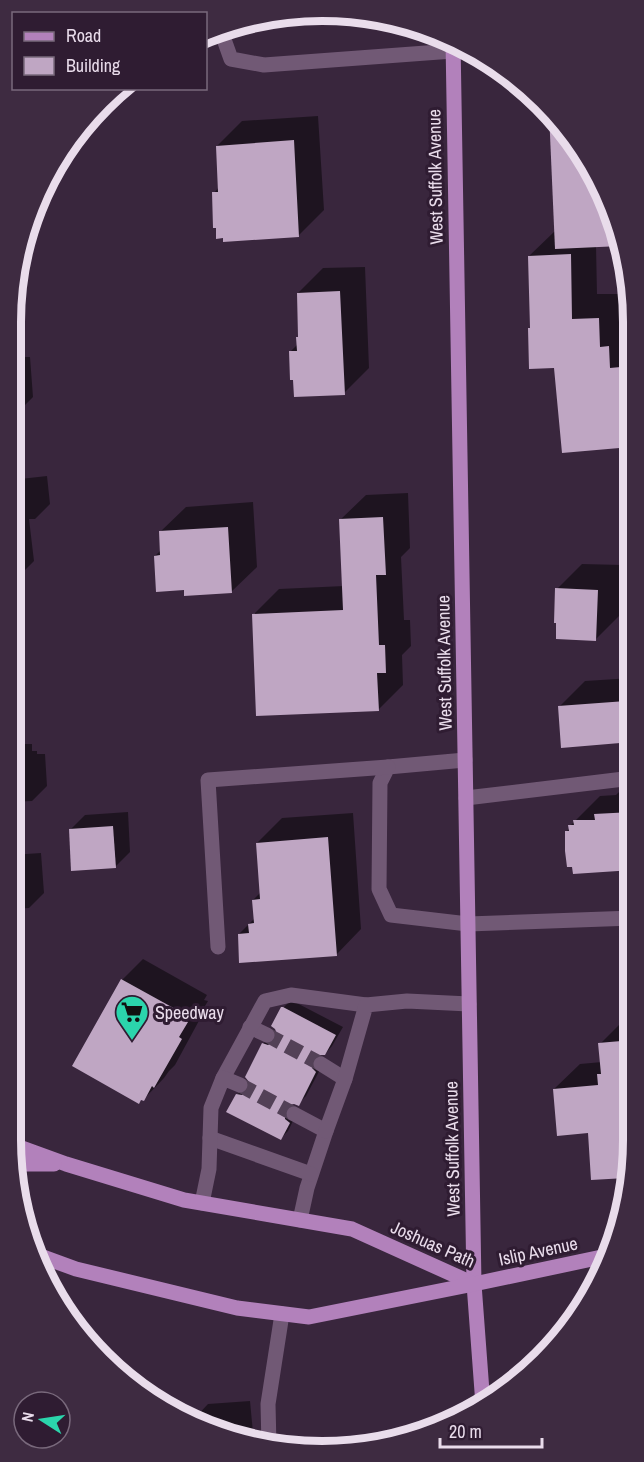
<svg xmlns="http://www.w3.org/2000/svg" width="644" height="1462" viewBox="0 0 644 1462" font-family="'Archivo Narrow',sans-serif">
<rect width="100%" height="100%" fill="#39263d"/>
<g fill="#0007">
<path d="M 322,11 L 331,12 L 301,15 Z"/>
<path d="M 318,116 L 324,210 L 298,236 L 217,227 L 214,193 L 219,187 L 217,146 L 242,121 Z"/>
<path d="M 610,202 L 621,244 L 596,245 L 597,294 L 624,294 L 625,322 L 631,322 L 631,445 L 563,451 L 556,367 L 531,327 L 529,256 L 555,231 Z"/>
<path d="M 365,267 L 369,368 L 344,393 L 290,352 L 298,344 L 300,336 L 298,293 L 323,268 Z"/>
<path d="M 11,334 L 14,334 L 15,357 L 30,357 L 33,397 L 18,412 L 11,412 Z"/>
<path d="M 47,476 L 50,504 L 35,519 L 29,519 L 34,561 L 19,576 L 11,577 L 11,480 Z"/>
<path d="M 408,493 L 410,548 L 401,557 L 404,620 L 410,620 L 411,646 L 402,655 L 403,685 L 378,710 L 254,614 L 279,589 L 344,586 L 340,520 L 366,495 Z"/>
<path d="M 253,502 L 257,567 L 231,592 L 155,556 L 161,550 L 160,532 L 186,507 Z"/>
<path d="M 582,564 L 623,565 L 621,614 L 596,639 L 557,589 Z"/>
<path d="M 11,628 L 17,628 L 19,670 L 11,679 Z"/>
<path d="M 632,678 L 632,741 L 563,746 L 560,706 L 585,681 Z"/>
<path d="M 25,741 L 25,744 L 32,744 L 32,751 L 37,751 L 37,754 L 45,754 L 47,786 L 32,801 L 11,802 L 11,742 Z"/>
<path d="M 632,789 L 633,869 L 566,832 L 570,828 L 570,826 L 600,796 L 616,795 L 621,790 Z"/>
<path d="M 128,812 L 130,852 L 115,867 L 70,830 L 85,815 Z"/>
<path d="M 353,813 L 361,929 L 336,955 L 239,934 L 255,918 L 253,900 L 261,892 L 257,843 L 282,818 Z"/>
<path d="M 41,853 L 44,893 L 29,908 L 11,909 L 11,855 Z"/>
<path d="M 143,959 L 207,995 L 204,1000 L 208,1001 L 199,1016 L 201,1017 L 175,1065 L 169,1071 L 164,1078 L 144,1099 L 122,980 Z"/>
<path d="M 291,1000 L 343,1027 L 332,1046 L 325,1054 L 319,1054 L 319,1060 L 323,1064 L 306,1096 L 298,1104 L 292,1103 L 292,1111 L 296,1115 L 288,1131 L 280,1139 L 237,1095 L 245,1087 L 250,1088 L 263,1044 L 271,1037 L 277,1038 L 283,1008 Z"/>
<path d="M 633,1018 L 633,1140 L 626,1176 L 592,1179 L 589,1131 L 554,1089 L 580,1064 L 602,1062 L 600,1044 L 625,1019 Z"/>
<path d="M 250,1401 L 254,1443 L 193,1420 L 208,1404 Z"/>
</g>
<g fill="#bfa6c3">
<path d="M 549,112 L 569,132 L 610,202 L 621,246 L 555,249 Z"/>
<path d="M 294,140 L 299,237 L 223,242 L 223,238 L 216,239 L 216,228 L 213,228 L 212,192 L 218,192 L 216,146 Z"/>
<path d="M 571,254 L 572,319 L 599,318 L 600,347 L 609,346 L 610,368 L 631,366 L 631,447 L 562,453 L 554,368 L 529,369 L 528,328 L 530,328 L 528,256 Z"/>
<path d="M 340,291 L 345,395 L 294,397 L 293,380 L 290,380 L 289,351 L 297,351 L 296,337 L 298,337 L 297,293 Z"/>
<path d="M 383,517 L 386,575 L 376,575 L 379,645 L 385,645 L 386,673 L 377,673 L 379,711 L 256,716 L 252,614 L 343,610 L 339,519 Z"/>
<path d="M 228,527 L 232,593 L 184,596 L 184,590 L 156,592 L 154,556 L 160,555 L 159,531 Z"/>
<path d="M 555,588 L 598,590 L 596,641 L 556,639 L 556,623 L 554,623 Z"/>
<path d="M 626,701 L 627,709 L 632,708 L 632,742 L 561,748 L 558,706 Z"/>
<path d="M 632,812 L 633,870 L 573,874 L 572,867 L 567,867 L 565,851 L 565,831 L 569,831 L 568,825 L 574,825 L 573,820 L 595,820 L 594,814 Z"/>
<path d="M 113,826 L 116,868 L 71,871 L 69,829 Z"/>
<path d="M 328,837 L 337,956 L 239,963 L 238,934 L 249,933 L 248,924 L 254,923 L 252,900 L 260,899 L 256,843 Z"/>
<path d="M 121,979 L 188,1016 L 185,1021 L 188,1022 L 179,1037 L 182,1039 L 154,1088 L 152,1086 L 144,1101 L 141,1100 L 139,1104 L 72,1066 Z"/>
<path d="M 281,1007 L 283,1007 L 336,1035 L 325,1055 L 317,1055 L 312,1059 L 312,1068 L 316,1072 L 299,1106 L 294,1104 L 289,1105 L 285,1110 L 285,1119 L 290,1123 L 281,1140 L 226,1112 L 236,1094 L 242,1095 L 249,1089 L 250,1083 L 245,1077 L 262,1043 L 268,1045 L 276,1040 L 277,1034 L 275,1029 L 271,1026 Z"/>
<path d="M 633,1040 L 633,1140 L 626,1178 L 591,1180 L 588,1133 L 557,1136 L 553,1089 L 598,1085 L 597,1074 L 601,1074 L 598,1043 Z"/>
</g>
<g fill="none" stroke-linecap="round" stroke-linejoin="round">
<g stroke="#534157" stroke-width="15" stroke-dasharray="15 8" stroke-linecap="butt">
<path d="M 267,1035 L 321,1064"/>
<path d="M 240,1085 L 294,1114"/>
</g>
<g stroke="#715975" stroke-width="15">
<path d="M 221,31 L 231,59 L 264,65 L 453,51"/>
<path d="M 465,760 L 388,767 L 380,783 L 379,889 L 391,915 L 468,924 L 633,918"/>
<path d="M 466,798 L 632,778"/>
<path d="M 218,947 L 208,780 L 388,767"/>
<path d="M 250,1027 L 267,1035"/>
<path d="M 321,1064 L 345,1079"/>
<path d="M 223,1078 L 265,1001 L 291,995 L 366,1005"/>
<path d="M 294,1114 L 326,1131 L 307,1188 L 300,1220"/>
<path d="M 326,1131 L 345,1079 L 366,1005 L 407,1001 L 469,1004"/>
<path d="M 210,1138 L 311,1174"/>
<path d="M 202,1203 L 209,1169 L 211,1108 L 223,1078 L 240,1085"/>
<path d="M 482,1396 L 497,1394"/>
<path d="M 269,1446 L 268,1404 L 282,1314"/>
</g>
<g stroke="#b281bb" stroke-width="15">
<path d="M 453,41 L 474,1284 L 483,1405"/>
<path d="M 11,1144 L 66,1164 L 184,1200 L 352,1229 L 474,1284"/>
<path d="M 15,1164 L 54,1164"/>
<path d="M 35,1254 L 76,1269 L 237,1308 L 309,1317 L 474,1284 L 611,1255"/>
</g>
</g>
<defs>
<symbol id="supermarket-pin" viewBox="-11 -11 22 30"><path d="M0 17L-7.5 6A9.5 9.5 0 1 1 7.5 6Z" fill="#2bd5ac" stroke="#2f1c32"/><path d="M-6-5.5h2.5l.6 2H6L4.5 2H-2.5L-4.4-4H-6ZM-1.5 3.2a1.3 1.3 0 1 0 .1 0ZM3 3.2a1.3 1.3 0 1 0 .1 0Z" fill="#111"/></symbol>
</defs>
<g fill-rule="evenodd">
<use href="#supermarket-pin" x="113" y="993" width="38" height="52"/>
</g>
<g text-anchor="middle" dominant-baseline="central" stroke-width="6" stroke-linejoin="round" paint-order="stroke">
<g font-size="18" fill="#e9dceb" stroke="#2f1c32">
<text transform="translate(435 177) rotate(-91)">West Suffolk Avenue</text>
<text transform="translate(444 663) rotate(-91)">West Suffolk Avenue</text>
<text transform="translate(452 1149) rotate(-91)">West Suffolk Avenue</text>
<text transform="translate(433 1244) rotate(24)">Joshuas Path</text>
<text transform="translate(538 1251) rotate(-12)">Islip Avenue</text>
</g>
<g font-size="18" fill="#e9dceb" stroke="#2f1c32" text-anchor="start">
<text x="155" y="1012">Speedway</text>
</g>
</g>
<path d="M0 0H644V1462H0ZM322 21H322A301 301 0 0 1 623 322V1140A301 301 0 0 1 322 1441H322A301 301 0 0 1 21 1140V322A301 301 0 0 1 322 21Z" fill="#3e2b41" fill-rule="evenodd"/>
<path fill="none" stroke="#e9dceb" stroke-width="8" d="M322 21H322A301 301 0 0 1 623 322V1140A301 301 0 0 1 322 1441H322A301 301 0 0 1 21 1140V322A301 301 0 0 1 322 21Z"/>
<rect x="12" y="12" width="195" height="78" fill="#2f1c32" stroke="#79697c" stroke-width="1.5"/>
<rect x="24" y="32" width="30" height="9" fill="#b281bb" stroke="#79697c" stroke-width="1.5"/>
<text x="66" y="42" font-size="18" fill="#e9dceb">Road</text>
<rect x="24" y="57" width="30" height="18" fill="#bfa6c3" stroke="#79697c" stroke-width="1.5"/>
<text x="66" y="72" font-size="18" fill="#e9dceb">Building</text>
<g transform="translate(42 1420) rotate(282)"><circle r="28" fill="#2f1c32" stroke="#79697c" stroke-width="1.5"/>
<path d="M0-4.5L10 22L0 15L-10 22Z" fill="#2bd5ac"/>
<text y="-9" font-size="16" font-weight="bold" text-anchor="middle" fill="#e9dceb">N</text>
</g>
<path d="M440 1438v9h102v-9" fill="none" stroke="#e9dceb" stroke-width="3"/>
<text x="449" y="1438" font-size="18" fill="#e9dceb" stroke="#2f1c32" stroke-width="4.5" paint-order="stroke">20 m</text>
</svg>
